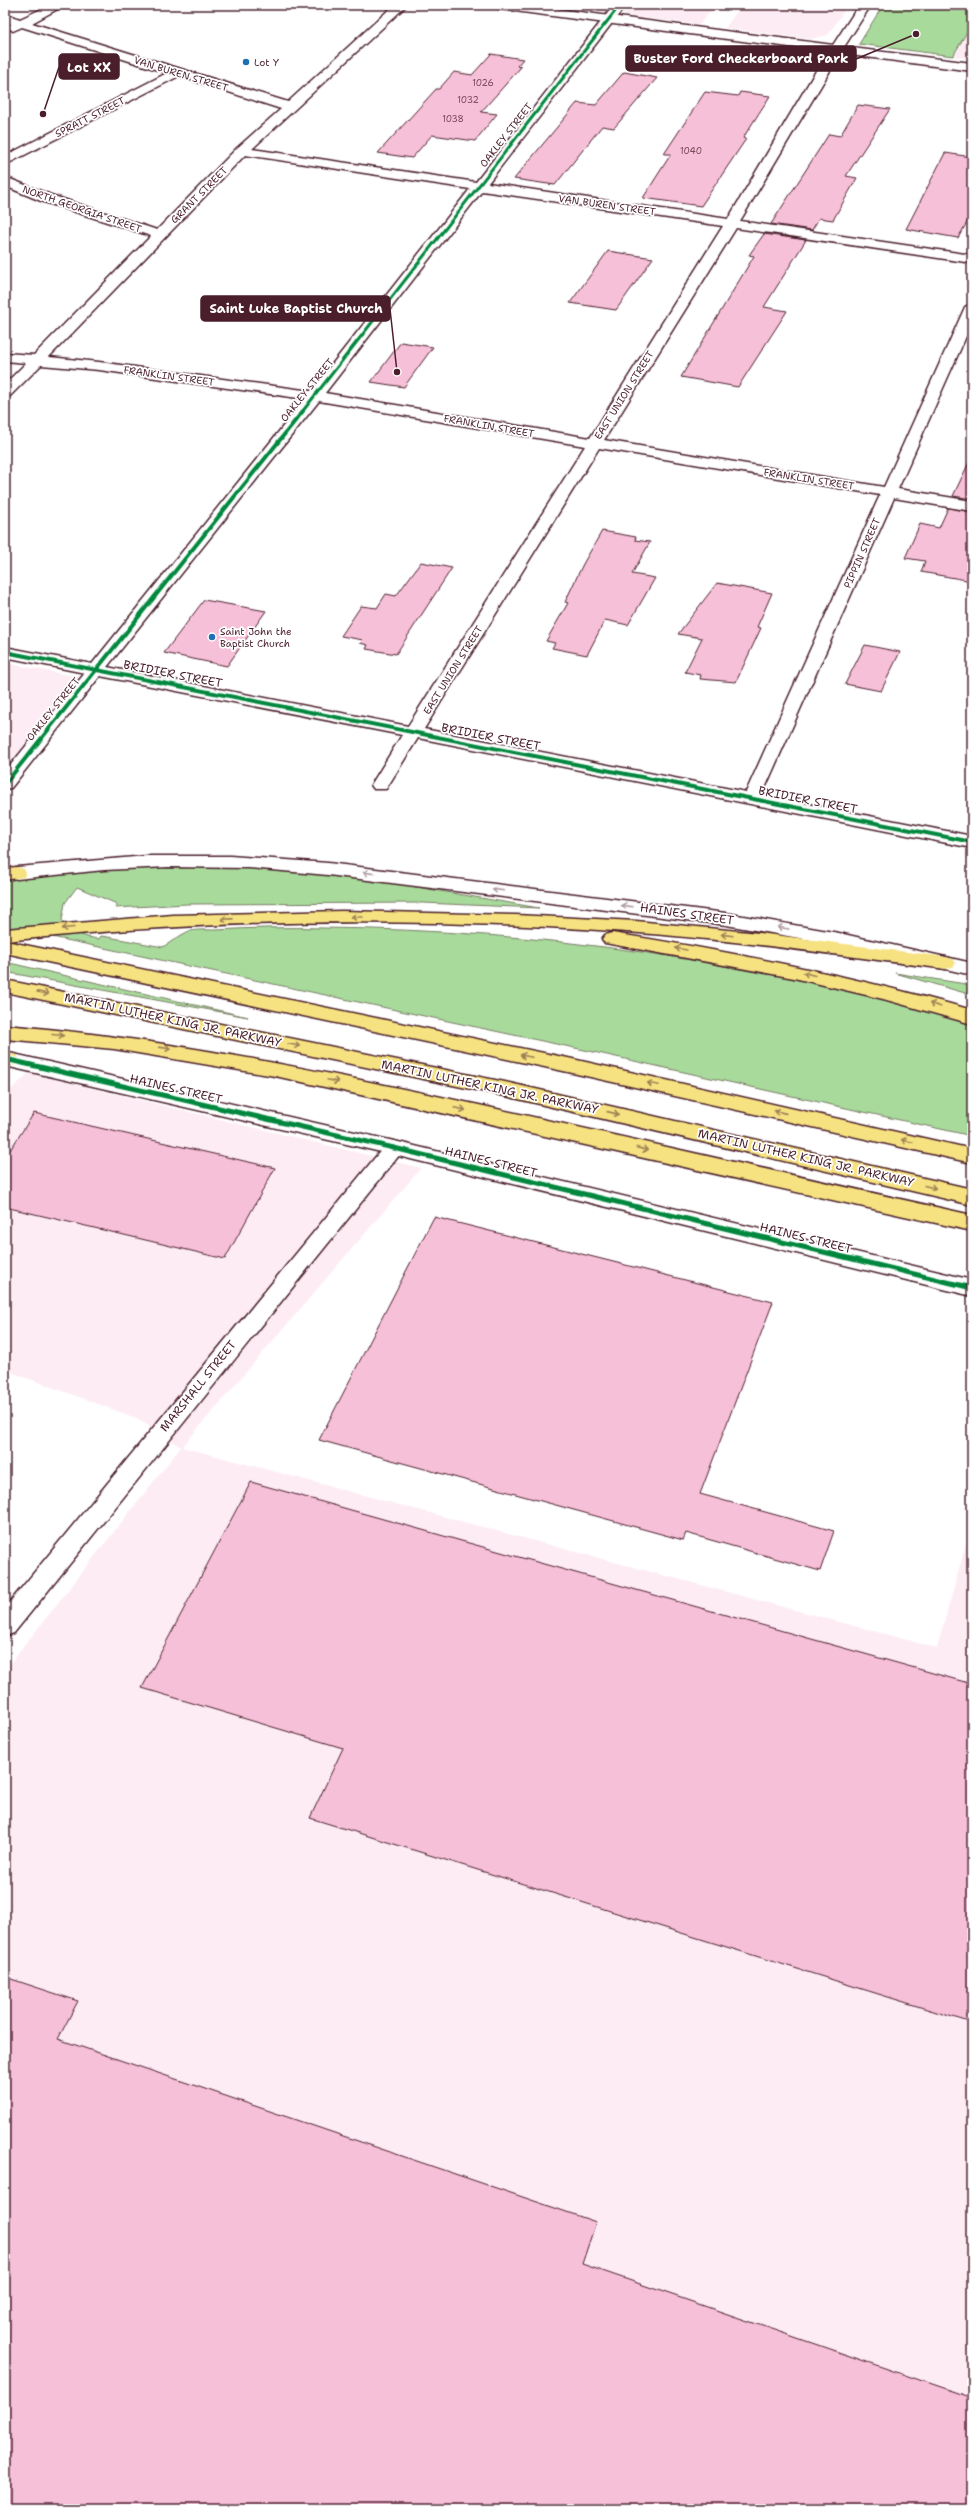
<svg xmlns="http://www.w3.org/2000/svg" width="977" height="2514" viewBox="0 0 977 2514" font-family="'Shantell Sans',sans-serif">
<rect width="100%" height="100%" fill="#fff"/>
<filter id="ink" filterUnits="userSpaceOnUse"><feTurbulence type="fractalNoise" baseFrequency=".025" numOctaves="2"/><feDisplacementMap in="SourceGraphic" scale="8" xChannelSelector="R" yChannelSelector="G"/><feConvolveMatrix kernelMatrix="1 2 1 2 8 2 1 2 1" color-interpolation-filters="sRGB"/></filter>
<g filter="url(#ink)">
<g fill="#fdecf4">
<path d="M 630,5 L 715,5 L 699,25 L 622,15 Z"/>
<path d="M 742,5 L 848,5 L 828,35 L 810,39 L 725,28 Z"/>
<path d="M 972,23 L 972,59 L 953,56 Z"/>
<path d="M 5,663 L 79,677 L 5,769 Z"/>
<path d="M 29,1073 L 421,1168 L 182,1447 L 937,1648 L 972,1522 L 972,2509 L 5,2509 L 5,1670 L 181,1447 L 139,1419 L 5,1370 L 5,1095 Z"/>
</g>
<g fill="#a8da9c" stroke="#797c64">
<path d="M 883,5 L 972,5 L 972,23 L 953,56 L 859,44 Z"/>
<path d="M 227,866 L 295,870 L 370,879 L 539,908 L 423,903 L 187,904 L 115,908 L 117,904 L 77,887 L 65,903 L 62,920 C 70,933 84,937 99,939 L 101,936 L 108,937 L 163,947 C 171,942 179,936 187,932 C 195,929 207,930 216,930 C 252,928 288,927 323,928 C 543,930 761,962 972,1023 L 972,1136 L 589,1051 L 5,927 L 5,880 C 79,869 152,866 227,866 Z"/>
<path d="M 5,962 L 248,1017 L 5,972 Z"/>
<path d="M 895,973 L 972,985 L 972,995 Z"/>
</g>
<g fill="#f7c0d9" stroke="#4a1f2b">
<path d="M 491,54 L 523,59 L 517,66 L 521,67 L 481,112 L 497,114 L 475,141 L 432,135 L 412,158 L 378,153 L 436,89 L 439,89 L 454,72 L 472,75 Z"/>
<path d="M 624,72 L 657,78 L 614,128 L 602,126 L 555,185 L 514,179 L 577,103 L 596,105 Z"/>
<path d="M 705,92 L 738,96 L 740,92 L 770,96 L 743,138 L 746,139 L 701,206 L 643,198 L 671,154 L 664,154 Z"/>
<path d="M 858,105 L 890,109 L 846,176 L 857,178 L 833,220 L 819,218 L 812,230 L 771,224 L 829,134 L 840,136 Z"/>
<path d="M 945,153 L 972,157 L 972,214 L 958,238 L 906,229 Z"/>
<path d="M 764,234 L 806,240 L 764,307 L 787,311 L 738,387 L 681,377 L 754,256 L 749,255 Z"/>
<path d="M 608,251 L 653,258 L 616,310 L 570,303 Z"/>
<path d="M 401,342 L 433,347 L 404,387 L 371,382 Z"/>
<path d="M 972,456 L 972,499 L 953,496 Z"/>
<path d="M 948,508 L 972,512 L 972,581 L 921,572 L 925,561 L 905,558 L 920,524 L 939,528 Z"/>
<path d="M 602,531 L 636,537 L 635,540 L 650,542 L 632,574 L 655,578 L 628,625 L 605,620 L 587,655 L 552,648 L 555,643 L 546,641 L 568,603 L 565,602 L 583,564 Z"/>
<path d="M 421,562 L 452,568 L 396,654 L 366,649 L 368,645 L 360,643 L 363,640 L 341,636 L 361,606 L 377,608 L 386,594 L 396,596 Z"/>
<path d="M 717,583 L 772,593 L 757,627 L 761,628 L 736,682 L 700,679 L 701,675 L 685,672 L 702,638 L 678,634 Z"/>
<path d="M 204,600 L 266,611 L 227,666 L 164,653 Z"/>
<path d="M 865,645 L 900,652 L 881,691 L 845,684 Z"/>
<path d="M 34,1113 L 275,1168 L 225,1259 L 154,1242 L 5,1207 L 5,1158 Z"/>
<path d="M 434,1217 L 773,1302 L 700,1494 L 834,1531 L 820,1571 L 686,1533 L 683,1540 L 319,1440 Z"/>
<path d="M 251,1482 L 972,1684 L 972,2023 L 310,1818 L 343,1748 L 142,1688 Z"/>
<path d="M 5,1977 L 78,2001 L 58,2039 L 596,2222 L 582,2264 L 972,2398 L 972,2509 L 5,2509 Z"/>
</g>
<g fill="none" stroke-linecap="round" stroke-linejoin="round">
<defs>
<g id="street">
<path d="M 50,5 L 65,5 L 32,23 L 288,102 L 394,5 L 407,5 L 252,149 L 476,182 L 614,5 L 626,5 L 488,183 L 728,219 L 823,59 L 833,46 L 841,46 L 843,49 L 740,221 L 972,255 L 972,263 L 736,228 L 604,440 L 884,487 L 965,307 L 972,303 L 972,323 L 898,489 L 972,501 L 972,511 L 894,498 L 762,795 L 972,836 L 972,848 L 418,738 L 386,789 L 374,789 L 371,785 L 402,735 L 100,676 L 11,788 L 5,789 L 5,772 L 85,673 L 5,657 L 5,647 L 92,664 L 305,399 L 99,370 L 41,365 L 10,396 L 5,397 L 5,384 L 26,363 L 5,361 L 5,353 L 34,355 L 151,236 L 41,201 L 5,186 L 5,177 L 51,195 L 157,230 L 237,148 L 281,109 L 179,76 L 5,165 L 5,156 L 167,73 L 22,27 L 13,31 L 7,27 L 11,24 L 5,22 L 5,14 L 20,19 ZM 245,155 L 470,189 L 311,391 L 99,362 L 49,357 ZM 482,191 L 723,226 L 590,438 L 325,393 ZM 319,401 L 585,446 L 408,726 L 107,667 ZM 599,448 L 880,495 L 746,792 L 424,729 Z"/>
<path d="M 394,1141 L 401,1143 L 405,1148 L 401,1153 L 14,1633 L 5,1636 L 5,1608 L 387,1143 Z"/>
</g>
<g id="secondary">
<path d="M 493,5 L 526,5 L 833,45 L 859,5 L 871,5 L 844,47 L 972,63 L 972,71 L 499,9 Z"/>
<path d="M 147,856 L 230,856 L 328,863 L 726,913 L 839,933 L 972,963 L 972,975 L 839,945 L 726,925 L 328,875 L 249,868 L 168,867 L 104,870 L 17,879 L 10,877 L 8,873 L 10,869 L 17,867 Z"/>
<path d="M 5,1052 L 394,1141 L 972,1280 L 972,1296 L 394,1155 L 5,1066 Z"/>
</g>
<g id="highway">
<path d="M 17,867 L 24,869 L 26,873 L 24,877 L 5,880 L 5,868 Z"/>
<path d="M 342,911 L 516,915 L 636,921 L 759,933 L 946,957 L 953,959 L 956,963 L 953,967 L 946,969 C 852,957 758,943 664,935 C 445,917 224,917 6,941 L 568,1058 L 972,1149 L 972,1163 L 568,1072 L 5,953 L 5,929 L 173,915 Z"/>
<path d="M 612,933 C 734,952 854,976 972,1010 L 972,1024 L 883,999 L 794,978 L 605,943 L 602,939 L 605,935 Z"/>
<path d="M 5,980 L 505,1082 L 972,1189 L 972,1205 L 505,1096 L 5,992 Z"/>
<path d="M 5,1025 C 165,1038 322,1071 479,1105 C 643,1141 807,1179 972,1215 L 972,1231 L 275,1076 L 114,1049 L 5,1039 Z"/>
<path d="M 5,1053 L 17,1055 L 20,1060 L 17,1065 L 5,1067 Z"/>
</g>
</defs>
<use href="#street" stroke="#4a1f2b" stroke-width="3"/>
<use href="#secondary" stroke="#4a1f2b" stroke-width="3"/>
<use href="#highway" stroke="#4a1f2b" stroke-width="3"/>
<use href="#street" fill="#fff" fill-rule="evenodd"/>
<use href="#secondary" fill="#fff" fill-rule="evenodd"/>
<use href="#highway" fill="#f6e281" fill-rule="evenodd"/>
<defs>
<path id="cycleway-far2" d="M 302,412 L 620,5"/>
<g id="cycleway-far1">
<path d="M 5,652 L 972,842"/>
<path d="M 5,784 L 303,411"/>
</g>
<path id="cycleway" d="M 5,1059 L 394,1148 L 972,1288"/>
</defs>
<use href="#cycleway-far2" stroke="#fff" stroke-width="4.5"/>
<use href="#cycleway-far1" stroke="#fff" stroke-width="6"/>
<use href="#cycleway" stroke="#fff" stroke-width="8"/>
<use href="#cycleway-far2" stroke="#00873e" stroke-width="3"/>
<use href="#cycleway-far1" stroke="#00873e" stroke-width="4"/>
<use href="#cycleway" stroke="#00873e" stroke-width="5"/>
</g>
<defs><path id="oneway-shaft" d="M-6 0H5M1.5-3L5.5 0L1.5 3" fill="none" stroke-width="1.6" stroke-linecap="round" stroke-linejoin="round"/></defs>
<g stroke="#ae9aa0">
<use href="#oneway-shaft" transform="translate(369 873) rotate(-173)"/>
<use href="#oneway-shaft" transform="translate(498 890) rotate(-173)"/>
<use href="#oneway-shaft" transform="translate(627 906) rotate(-173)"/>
<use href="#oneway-shaft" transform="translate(783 928) rotate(-171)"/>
</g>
<g stroke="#a08056">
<use href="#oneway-shaft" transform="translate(357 917) rotate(-180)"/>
<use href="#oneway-shaft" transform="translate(227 919) rotate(179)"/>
<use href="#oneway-shaft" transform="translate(68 928) rotate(175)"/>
<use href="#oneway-shaft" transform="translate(727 935) rotate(-173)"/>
<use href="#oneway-shaft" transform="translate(681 949) rotate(-171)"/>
<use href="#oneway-shaft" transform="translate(809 974) rotate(-166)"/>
<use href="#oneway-shaft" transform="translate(43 993) rotate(11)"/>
<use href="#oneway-shaft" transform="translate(935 1005) rotate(-163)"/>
<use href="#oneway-shaft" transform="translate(58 1035) rotate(5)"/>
<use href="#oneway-shaft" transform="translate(294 1045) rotate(12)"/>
<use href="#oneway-shaft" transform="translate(165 1048) rotate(8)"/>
<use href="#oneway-shaft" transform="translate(526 1056) rotate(-168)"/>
<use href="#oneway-shaft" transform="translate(333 1081) rotate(12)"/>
<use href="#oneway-shaft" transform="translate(653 1084) rotate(-168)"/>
<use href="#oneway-shaft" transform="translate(460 1109) rotate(12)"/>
<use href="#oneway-shaft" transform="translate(780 1112) rotate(-167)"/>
<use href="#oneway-shaft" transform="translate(613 1113) rotate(13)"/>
<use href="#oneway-shaft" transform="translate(907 1141) rotate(-167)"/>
<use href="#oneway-shaft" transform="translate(642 1149) rotate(13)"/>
<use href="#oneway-shaft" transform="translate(930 1187) rotate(14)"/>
</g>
</g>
<g fill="#1f6fb2" stroke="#fff" stroke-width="1.5">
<circle cx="246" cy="62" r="4"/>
<circle cx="212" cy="637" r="4"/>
</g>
<g text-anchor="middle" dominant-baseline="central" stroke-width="3.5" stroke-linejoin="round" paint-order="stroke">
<g font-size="9" fill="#754756">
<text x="483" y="83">1026</text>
<text x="468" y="100">1032</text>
<text x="453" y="119">1038</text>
<text x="691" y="151">1040</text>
</g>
<g font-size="10" fill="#4a1f2b" stroke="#fff" text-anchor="start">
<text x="254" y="62">Lot Y</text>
<text x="220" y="631">Saint John the<tspan x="220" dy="12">Baptist Church</tspan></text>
</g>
<g font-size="10" fill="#4a1f2b" stroke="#fff">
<text transform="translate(181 74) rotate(17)">VAN BUREN STREET</text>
<text transform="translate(90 117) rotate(-27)">SPRATT STREET</text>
<text transform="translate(506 135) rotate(-52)">OAKLEY STREET</text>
<text transform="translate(199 195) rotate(-45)">GRANT STREET</text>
<text transform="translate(607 205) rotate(8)">VAN BUREN STREET</text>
<text transform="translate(82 209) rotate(19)">NORTH GEORGIA STREET</text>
<text transform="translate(169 376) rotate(8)">FRANKLIN STREET</text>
<text transform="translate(307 390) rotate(-51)">OAKLEY STREET</text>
<text transform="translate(624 395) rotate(-58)">EAST UNION STREET</text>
<text transform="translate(489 426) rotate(10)">FRANKLIN STREET</text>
<text transform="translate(809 479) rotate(9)">FRANKLIN STREET</text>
<text transform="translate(862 553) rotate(-66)">PIPPIN STREET</text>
<text transform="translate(453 670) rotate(-58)">EAST UNION STREET</text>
<text transform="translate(53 709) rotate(-51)">OAKLEY STREET</text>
</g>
<g font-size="12" fill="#4a1f2b" stroke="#fff">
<text transform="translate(173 674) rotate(11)">BRIDIER STREET</text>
<text transform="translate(491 737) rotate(11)">BRIDIER STREET</text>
<text transform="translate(808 800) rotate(11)">BRIDIER STREET</text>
<text transform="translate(687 914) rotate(8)">HAINES STREET</text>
<text transform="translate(173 1020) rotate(12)">MARTIN LUTHER KING JR. PARKWAY</text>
<text transform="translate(490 1087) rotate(12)">MARTIN LUTHER KING JR. PARKWAY</text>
<text transform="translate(176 1089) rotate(13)">HAINES STREET</text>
<text transform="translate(806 1158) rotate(13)">MARTIN LUTHER KING JR. PARKWAY</text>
<text transform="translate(491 1162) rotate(14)">HAINES STREET</text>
<text transform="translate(806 1238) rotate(14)">HAINES STREET</text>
<text transform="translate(198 1386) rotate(-51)">MARSHALL STREET</text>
</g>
</g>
<path fill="none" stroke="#4a1f2b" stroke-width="1.5" d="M916 34L856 59M43 114L59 67M397 372L390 309"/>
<g fill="#4a1f2b" stroke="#fff" stroke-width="1.5">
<circle cx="916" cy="34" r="4"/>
<circle cx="43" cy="114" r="4"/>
<circle cx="397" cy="372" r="4"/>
</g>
<g fill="#4a1f2b" stroke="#4a1f2b" stroke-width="1.5">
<rect x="626" y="46" width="230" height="25" rx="4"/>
<rect x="59" y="54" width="60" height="25" rx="4"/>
<rect x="201" y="296" width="189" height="25" rx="4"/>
</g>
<g font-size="13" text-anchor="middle" font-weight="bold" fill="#fff">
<text x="741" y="63">Buster Ford Checkerboard Park</text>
<text x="89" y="72">Lot XX</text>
<text x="296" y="313">Saint Luke Baptist Church</text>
</g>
<rect width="977" height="2514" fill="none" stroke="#fff" stroke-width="20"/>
<rect x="10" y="10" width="957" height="2494" fill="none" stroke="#4a1f2b" stroke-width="1.5" filter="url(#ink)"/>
</svg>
